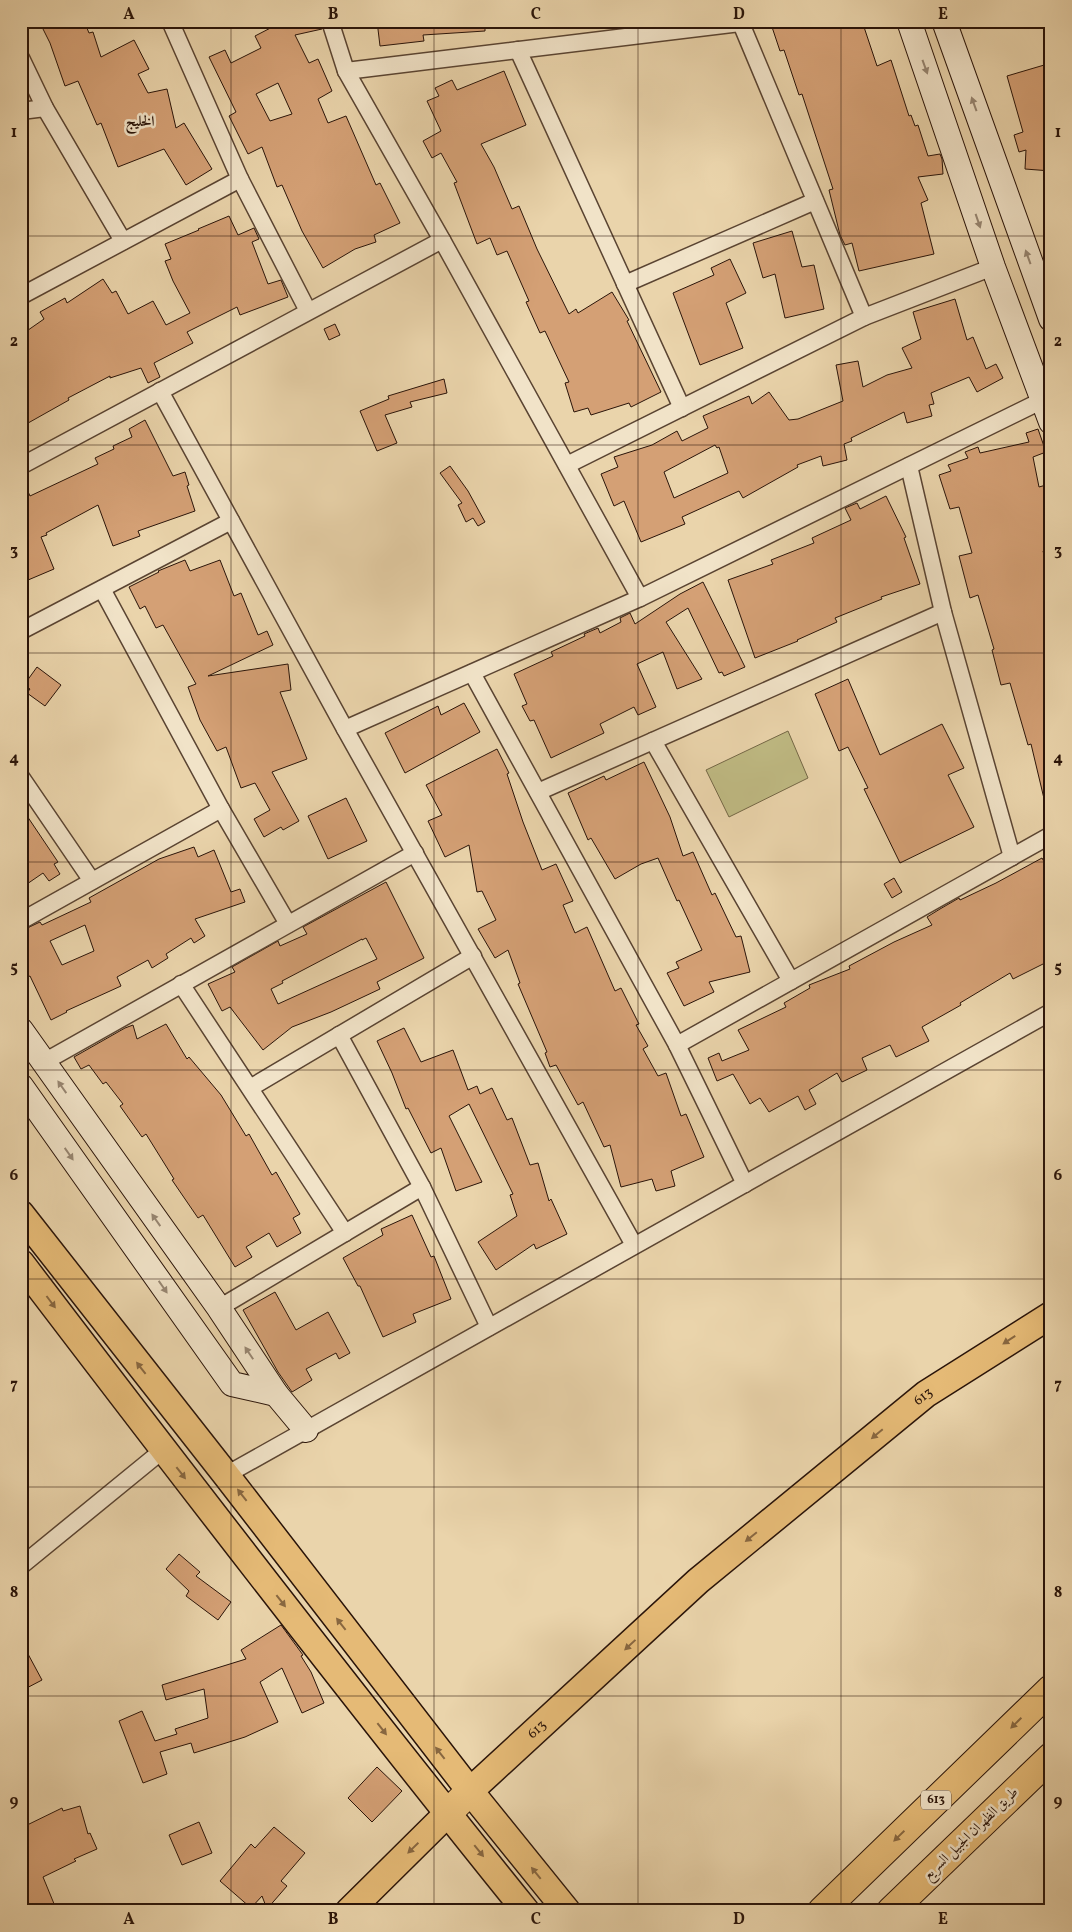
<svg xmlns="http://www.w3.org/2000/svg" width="1072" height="1932" viewBox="0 0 1072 1932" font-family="Vollkorn,Amiri,serif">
<rect width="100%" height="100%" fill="#ead4ab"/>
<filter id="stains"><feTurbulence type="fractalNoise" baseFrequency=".004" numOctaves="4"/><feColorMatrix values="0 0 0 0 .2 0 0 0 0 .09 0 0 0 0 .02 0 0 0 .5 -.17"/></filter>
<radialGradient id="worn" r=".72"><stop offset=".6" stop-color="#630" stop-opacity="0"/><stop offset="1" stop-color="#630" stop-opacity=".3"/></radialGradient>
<path fill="#bfba83" stroke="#746746" d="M 788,731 L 808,778 L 729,817 L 706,770 Z"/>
<g fill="#d4a075" stroke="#2a1409" fill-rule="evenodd">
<path d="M 39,21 L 84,21 L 89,33 L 93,32 L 101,57 L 134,40 L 149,69 L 138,74 L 148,93 L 167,89 L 176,128 L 184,123 L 212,169 L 186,185 L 164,149 L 118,167 L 101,123 L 97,125 L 78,81 L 65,86 L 50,43 Z"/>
<path d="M 284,21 L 320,21 L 322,29 L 295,35 L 309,63 L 318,59 L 332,91 L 318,99 L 328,123 L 346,116 L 376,185 L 380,183 L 400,223 L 374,235 L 376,242 L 355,249 L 323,268 L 302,231 L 282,185 L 277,187 L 262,147 L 248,154 L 229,116 L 236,112 L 209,57 L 225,50 L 231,63 L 261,48 L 255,36 ZM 278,83 L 292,114 L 270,121 L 256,94 Z"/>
<path d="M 377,21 L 485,21 L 485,31 L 423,35 L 424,41 L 380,46 Z"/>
<path d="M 770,21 L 862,21 L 877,66 L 891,60 L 909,116 L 911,115 L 915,126 L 918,125 L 928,156 L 940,154 L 942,159 L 943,174 L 918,177 L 928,200 L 921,203 L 934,254 L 859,271 L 852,243 L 845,245 L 840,235 L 829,190 L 833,189 L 802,94 L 799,95 L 784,50 L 780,51 Z"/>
<path d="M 1051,63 L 1051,171 L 1025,169 L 1026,150 L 1019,152 L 1014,135 L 1023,132 L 1007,76 Z"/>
<path d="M 504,71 L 526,125 L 481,144 L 494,167 L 512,209 L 519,206 L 537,249 L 569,314 L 576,309 L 578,313 L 612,292 L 629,320 L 627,321 L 661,392 L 631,407 L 629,403 L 591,415 L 588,408 L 574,412 L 565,383 L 569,382 L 545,331 L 540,333 L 526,302 L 529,301 L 507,251 L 497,255 L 490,238 L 477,244 L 454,183 L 457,182 L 441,153 L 432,158 L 423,141 L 441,131 L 427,101 L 439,96 L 435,88 L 452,80 L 457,90 Z"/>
<path d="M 229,216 L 238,235 L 254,228 L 259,239 L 252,242 L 268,284 L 281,280 L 288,297 L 240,315 L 237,307 L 187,332 L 193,343 L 154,363 L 160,377 L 148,383 L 141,368 L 110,378 L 110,376 L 68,398 L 69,400 L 21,427 L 21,335 L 44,319 L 40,312 L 65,298 L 67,303 L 103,279 L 112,293 L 116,291 L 128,314 L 153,301 L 166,325 L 190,313 L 173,281 L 165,261 L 171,259 L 165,244 L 199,230 L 198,229 Z"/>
<path d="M 792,231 L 802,267 L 814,265 L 824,309 L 785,318 L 775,274 L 763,278 L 753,243 Z"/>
<path d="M 730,259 L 746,293 L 726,303 L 743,348 L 700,365 L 673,293 L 714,275 L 711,268 Z"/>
<path d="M 955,299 L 967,340 L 973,337 L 986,369 L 996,364 L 1003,378 L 977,392 L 969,377 L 931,393 L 934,404 L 929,405 L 932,416 L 907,423 L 904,412 L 851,438 L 852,441 L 844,444 L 847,460 L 823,466 L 821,456 L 797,465 L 798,467 L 743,498 L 739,491 L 682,517 L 685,524 L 641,542 L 624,501 L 614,506 L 601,474 L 618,467 L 614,457 L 652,445 L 677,431 L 682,441 L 708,428 L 703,416 L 749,396 L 752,404 L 769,392 L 789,420 L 798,419 L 843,401 L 836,365 L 858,361 L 863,387 L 887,375 L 912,368 L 902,348 L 921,339 L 913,312 ZM 715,445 L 717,448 L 719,447 L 728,473 L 674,498 L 664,472 Z"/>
<path d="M 335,324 L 340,335 L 329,340 L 324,329 Z"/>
<path d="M 444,379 L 447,393 L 410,402 L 412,407 L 385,415 L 397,443 L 377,451 L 360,411 L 389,399 L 388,396 Z"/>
<path d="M 145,420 L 173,476 L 185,472 L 189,485 L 187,486 L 195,511 L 138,531 L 140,536 L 113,546 L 98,505 L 46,533 L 47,535 L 41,537 L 54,569 L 21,583 L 21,476 L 30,496 L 98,464 L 95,458 L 114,449 L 113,446 L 132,437 L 129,429 Z"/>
<path d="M 1038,429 L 1046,452 L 1033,457 L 1039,487 L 1046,485 L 1051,500 L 1051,549 L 1043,551 L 1051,580 L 1051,807 L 1046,807 L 1031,744 L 1028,745 L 1010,683 L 1001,685 L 992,650 L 994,649 L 978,595 L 970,598 L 959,556 L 972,553 L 959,507 L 950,509 L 939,475 L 951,471 L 948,465 L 968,458 L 965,452 L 978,447 L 980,453 L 1029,442 L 1026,433 Z"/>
<path d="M 450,466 L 468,491 L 485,522 L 478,526 L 473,518 L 466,522 L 458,505 L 462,503 L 440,473 Z"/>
<path d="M 886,496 L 906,537 L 904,538 L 920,584 L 881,597 L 882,599 L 835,618 L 837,622 L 797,640 L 798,641 L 755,658 L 728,580 L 773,564 L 771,560 L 814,543 L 812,538 L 851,520 L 845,508 L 857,503 L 860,509 Z"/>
<path d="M 185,560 L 190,571 L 220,560 L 234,596 L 241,593 L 258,635 L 267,631 L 273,645 L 208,676 L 288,664 L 291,690 L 280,692 L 307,759 L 272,772 L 299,821 L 283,830 L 281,827 L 264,837 L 254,819 L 270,810 L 255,783 L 241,788 L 226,747 L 217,751 L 200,720 L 188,687 L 196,684 L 163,625 L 156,628 L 145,606 L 140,609 L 129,587 L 159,572 L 158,571 Z"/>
<path d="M 703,582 L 745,667 L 724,676 L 722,672 L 719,673 L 688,608 L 666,622 L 702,679 L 677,689 L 663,652 L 637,664 L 656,707 L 638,715 L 634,707 L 600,724 L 604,733 L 551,758 L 534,720 L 530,721 L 522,706 L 527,704 L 514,674 L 553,656 L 551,652 L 585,636 L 584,634 L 598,628 L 600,633 L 621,622 L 620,618 L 630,613 L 635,624 L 680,594 Z"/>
<path d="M 37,667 L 61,685 L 45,706 L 27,693 L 30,689 L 24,685 Z"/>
<path d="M 848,679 L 880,755 L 942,724 L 964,768 L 948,775 L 974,827 L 900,863 L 864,789 L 868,788 L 848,747 L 839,751 L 815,694 Z"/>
<path d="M 464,703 L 480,732 L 405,773 L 385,733 L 438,706 L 441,715 Z"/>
<path d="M 497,749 L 509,773 L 507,774 L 523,822 L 542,870 L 556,864 L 573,901 L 563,905 L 575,933 L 587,927 L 615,991 L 621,988 L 639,1024 L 636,1025 L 648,1046 L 643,1049 L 658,1076 L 666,1073 L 681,1116 L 686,1114 L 704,1157 L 671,1171 L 675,1186 L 656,1191 L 652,1179 L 621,1187 L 610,1145 L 604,1147 L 583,1102 L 578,1105 L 556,1065 L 550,1067 L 545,1053 L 547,1052 L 518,984 L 520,983 L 508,950 L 495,958 L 478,929 L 496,920 L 482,891 L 477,892 L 469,845 L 445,857 L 428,821 L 442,815 L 426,785 Z"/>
<path d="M 644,762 L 670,817 L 683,856 L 693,852 L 712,895 L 715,893 L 736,937 L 741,936 L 750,972 L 709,982 L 714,992 L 684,1006 L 667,973 L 679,968 L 676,962 L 702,950 L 679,900 L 677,901 L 658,858 L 641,864 L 615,879 L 591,838 L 588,840 L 568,793 L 604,776 L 606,780 Z"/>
<path d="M 346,798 L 367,841 L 328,859 L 308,816 Z"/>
<path d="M 21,807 L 58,862 L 54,864 L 60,874 L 49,881 L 43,873 L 27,884 L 21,874 Z"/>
<path d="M 194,847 L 198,857 L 214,850 L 231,892 L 240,889 L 245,902 L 195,919 L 205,936 L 194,943 L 191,938 L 166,954 L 168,958 L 152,968 L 148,960 L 117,977 L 121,986 L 66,1011 L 67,1012 L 51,1020 L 30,976 L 25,978 L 21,970 L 21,931 L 40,922 L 42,925 L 91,902 L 89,898 L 159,859 ZM 85,925 L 94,951 L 62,965 L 50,941 Z"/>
<path d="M 1042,858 L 1051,874 L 1051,960 L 1013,979 L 1010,973 L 960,1003 L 961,1005 L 922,1027 L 929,1041 L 896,1057 L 890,1045 L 862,1058 L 867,1070 L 842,1082 L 837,1073 L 809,1090 L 816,1104 L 805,1110 L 798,1096 L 769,1112 L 760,1098 L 750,1104 L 733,1074 L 717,1081 L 708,1058 L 719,1053 L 722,1061 L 749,1050 L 738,1030 L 786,1007 L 784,1003 L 810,988 L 809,985 L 850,969 L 849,966 L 894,942 L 932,925 L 927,917 L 940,909 L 959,898 L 960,900 L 996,883 Z"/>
<path d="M 894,878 L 902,892 L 892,898 L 884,884 Z"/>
<path d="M 386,882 L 424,958 L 377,982 L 380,989 L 331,1012 L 292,1027 L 263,1050 L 230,1007 L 222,1011 L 208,984 L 235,972 L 232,967 L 278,941 L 280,946 L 307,934 L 303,927 ZM 366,938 L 377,959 L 278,1004 L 271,989 L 283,983 L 282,981 L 362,939 L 362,940 Z"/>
<path d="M 166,1024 L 187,1059 L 189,1057 L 221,1095 L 246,1136 L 249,1134 L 272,1175 L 276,1172 L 300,1214 L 293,1218 L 301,1233 L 277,1247 L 269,1233 L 246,1247 L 252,1257 L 235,1267 L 203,1215 L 198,1218 L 172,1180 L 174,1179 L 146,1134 L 142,1137 L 120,1106 L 123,1104 L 106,1082 L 103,1084 L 89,1065 L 81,1069 L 74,1057 L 125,1028 L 133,1025 L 137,1039 Z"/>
<path d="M 404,1028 L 421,1062 L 453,1050 L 468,1090 L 477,1086 L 480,1094 L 492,1088 L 507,1120 L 512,1118 L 530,1165 L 538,1163 L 549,1201 L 551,1199 L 567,1234 L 536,1249 L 534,1244 L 496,1270 L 478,1242 L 517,1216 L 510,1195 L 513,1194 L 469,1104 L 449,1116 L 482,1182 L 456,1191 L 441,1148 L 431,1153 L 408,1108 L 406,1109 L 392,1073 L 377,1041 Z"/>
<path d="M 412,1215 L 431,1257 L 434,1256 L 451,1299 L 413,1314 L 416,1322 L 383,1337 L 360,1286 L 358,1286 L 343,1258 L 383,1235 L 381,1229 Z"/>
<path d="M 275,1292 L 296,1330 L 328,1312 L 350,1353 L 339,1359 L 336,1353 L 306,1369 L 312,1380 L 292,1392 L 278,1372 L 243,1310 Z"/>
<path d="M 179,1554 L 200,1572 L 196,1576 L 231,1602 L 218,1620 L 186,1596 L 189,1591 L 166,1569 Z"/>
<path d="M 281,1625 L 303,1655 L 301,1656 L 311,1672 L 324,1703 L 302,1713 L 282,1668 L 260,1682 L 278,1722 L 245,1737 L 194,1753 L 191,1743 L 160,1752 L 167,1774 L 143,1783 L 119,1721 L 142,1711 L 155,1741 L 177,1734 L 175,1729 L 208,1718 L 204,1689 L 166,1700 L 162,1685 L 246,1659 L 241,1650 Z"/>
<path d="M 21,1641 L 42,1680 L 21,1691 Z"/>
<path d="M 377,1767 L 402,1791 L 372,1822 L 348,1798 Z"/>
<path d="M 80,1806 L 88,1834 L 90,1833 L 97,1849 L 74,1859 L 76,1861 L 43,1877 L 57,1911 L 21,1911 L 21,1828 L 62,1808 L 63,1811 Z"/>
<path d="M 199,1822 L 212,1853 L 182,1865 L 169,1835 Z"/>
<path d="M 274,1827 L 305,1853 L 281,1881 L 287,1886 L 267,1909 L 262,1896 L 251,1908 L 220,1881 L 251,1844 L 255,1848 Z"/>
</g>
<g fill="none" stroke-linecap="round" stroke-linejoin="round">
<defs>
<g id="street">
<path d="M 170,21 L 240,179 L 308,311"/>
<path d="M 330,21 L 346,71 L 442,240 L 640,598"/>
<path d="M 740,21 L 864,317"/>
<path d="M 518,50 L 682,408"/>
<path d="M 21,58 L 45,108 L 123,241"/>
<path d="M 346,71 L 740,23"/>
<path d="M 21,111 L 45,108"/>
<path d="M 625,284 L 815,201"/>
<path d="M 21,296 L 240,179"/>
<path d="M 160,391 L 345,729 L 634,1245"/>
<path d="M 567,465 L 864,317 L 993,267"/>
<path d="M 21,466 L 442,240"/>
<path d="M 909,466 L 943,612 L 1012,857"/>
<path d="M 102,589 L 221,809 L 288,924"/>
<path d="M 21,631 L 231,521"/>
<path d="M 472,673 L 677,1045 L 745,1184"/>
<path d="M 345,729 L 640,598 L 1043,400"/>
<path d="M 653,741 L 791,981"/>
<path d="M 21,777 L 92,881"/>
<path d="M 538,792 L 943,612"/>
<path d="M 21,921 L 221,809"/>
<path d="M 181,984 L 345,1233"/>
<path d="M 339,1035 L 422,1187 L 489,1327"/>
<path d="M 677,1045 L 1051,835"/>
<path d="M 44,1062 L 415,853"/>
<path d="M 250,1088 L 473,956"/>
<path d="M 219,1308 L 422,1187"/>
<path d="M 226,1475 L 1051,1012"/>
<path d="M 21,1566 L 163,1450"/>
</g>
<g id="secondary">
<path d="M 909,21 L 993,267 L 1051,422"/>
<path d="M 944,21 L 1051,319"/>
<path d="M 21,1030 L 219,1308 L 276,1394 L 306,1430"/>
<path d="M 21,1086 L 232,1384 L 276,1394"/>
</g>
<g id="primary">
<path d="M 21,1214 L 226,1475 L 470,1791 L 567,1911"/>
<path d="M 21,1263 C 187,1481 354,1698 526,1911"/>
<path id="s1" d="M 470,1791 L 698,1581 L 926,1394 L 1051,1315"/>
<path d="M 349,1911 L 448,1813"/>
</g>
<g id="highway">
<path d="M 448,1813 L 470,1791"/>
<path d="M 822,1911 L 1051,1689"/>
<path d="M 891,1911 L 1051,1757"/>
</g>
</defs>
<use href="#street" stroke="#5a4432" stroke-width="19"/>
<use href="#secondary" stroke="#2a1409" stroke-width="26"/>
<use href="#primary" stroke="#2a1409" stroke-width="29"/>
<use href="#highway" stroke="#2a1409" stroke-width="30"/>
<use href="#street" stroke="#f1e3c8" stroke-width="16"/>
<use href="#secondary" stroke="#f1e3c8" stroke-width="24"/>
<use href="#primary" stroke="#e5ba76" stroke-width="26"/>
<use href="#highway" stroke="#e5ba76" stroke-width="28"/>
</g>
<defs><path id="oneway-solid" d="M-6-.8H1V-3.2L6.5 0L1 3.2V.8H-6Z" transform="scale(1.25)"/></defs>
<g fill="#978672">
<use href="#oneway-solid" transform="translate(925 67) rotate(70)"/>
<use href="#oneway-solid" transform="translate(974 104) rotate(-110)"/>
<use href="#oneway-solid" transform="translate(978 221) rotate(71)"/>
<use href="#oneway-solid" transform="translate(1028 257) rotate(-110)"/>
<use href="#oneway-solid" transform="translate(62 1087) rotate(-125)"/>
<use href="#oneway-solid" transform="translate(69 1154) rotate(55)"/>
<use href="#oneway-solid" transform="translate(156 1220) rotate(-125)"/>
<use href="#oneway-solid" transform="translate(163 1287) rotate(55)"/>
<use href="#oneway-solid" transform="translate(249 1353) rotate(-124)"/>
</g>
<g fill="#886740">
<use href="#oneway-solid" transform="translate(51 1302) rotate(53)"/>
<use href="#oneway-solid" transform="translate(1009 1340) rotate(147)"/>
<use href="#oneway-solid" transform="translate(141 1368) rotate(-128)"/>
<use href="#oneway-solid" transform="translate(877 1434) rotate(140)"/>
<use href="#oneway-solid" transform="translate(181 1473) rotate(52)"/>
<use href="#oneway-solid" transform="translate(242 1495) rotate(-128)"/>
<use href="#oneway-solid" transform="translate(751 1537) rotate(141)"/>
<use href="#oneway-solid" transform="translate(281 1601) rotate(52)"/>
<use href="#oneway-solid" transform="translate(341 1624) rotate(-128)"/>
<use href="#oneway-solid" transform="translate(630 1645) rotate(137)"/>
<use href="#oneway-solid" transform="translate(1016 1723) rotate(136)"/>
<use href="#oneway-solid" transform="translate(382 1729) rotate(52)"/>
<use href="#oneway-solid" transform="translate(440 1753) rotate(-128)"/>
<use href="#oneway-solid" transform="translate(899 1836) rotate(136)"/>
<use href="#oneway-solid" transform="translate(413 1848) rotate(136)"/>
<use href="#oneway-solid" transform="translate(479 1851) rotate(51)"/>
<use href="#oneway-solid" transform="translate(536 1873) rotate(-129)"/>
</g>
<path fill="none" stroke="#2a1409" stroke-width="1" stroke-opacity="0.55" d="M 231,21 L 231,1911M 434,21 L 434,1911M 638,21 L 638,1911M 841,21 L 841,1911M 21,236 L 1051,236M 21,445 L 1051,445M 21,653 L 1051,653M 21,862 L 1051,862M 21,1070 L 1051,1070M 21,1279 L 1051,1279M 21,1487 L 1051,1487M 21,1696 L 1051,1696"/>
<g text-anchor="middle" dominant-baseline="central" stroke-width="5" stroke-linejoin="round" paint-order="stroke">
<rect fill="#f1e3c8" stroke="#665242" stroke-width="1" x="921" y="1790.5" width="30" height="19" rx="4"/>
<g font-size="12" font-weight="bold" fill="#2a1409">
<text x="936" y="1800">613</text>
</g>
<g font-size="14" fill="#2a1409" stroke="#f1e3c8">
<text stroke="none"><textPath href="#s1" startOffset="601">613</textPath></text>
<text stroke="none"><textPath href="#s1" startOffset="91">613</textPath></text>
<text transform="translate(971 1834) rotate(-44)">طريق الظهران الجبيل السريع</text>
</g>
<g font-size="15" font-weight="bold" fill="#2a1409" stroke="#f1e3c8">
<text x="140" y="122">الخليج</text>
</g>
</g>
<rect width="1072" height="1932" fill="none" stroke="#ead4ab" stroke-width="55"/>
<rect x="28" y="28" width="1016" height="1876" fill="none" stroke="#2a1409" stroke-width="2"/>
<g font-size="16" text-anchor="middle" font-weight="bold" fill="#2a1409">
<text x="129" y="19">A</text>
<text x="333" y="19">B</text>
<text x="536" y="19">C</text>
<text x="739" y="19">D</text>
<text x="943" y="19">E</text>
<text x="14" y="137">1</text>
<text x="1058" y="137">1</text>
<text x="14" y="346">2</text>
<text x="1058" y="346">2</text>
<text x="14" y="555">3</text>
<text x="1058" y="555">3</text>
<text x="14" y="763">4</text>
<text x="1058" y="763">4</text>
<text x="14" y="972">5</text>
<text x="1058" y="972">5</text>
<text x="14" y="1180">6</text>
<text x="1058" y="1180">6</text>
<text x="14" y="1389">7</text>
<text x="1058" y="1389">7</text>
<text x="14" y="1597">8</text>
<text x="1058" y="1597">8</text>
<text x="14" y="1806">9</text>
<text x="1058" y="1806">9</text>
<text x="129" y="1924">A</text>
<text x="333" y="1924">B</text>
<text x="536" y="1924">C</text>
<text x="739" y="1924">D</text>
<text x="943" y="1924">E</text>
</g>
<rect width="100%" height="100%" filter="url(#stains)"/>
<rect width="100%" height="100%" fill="url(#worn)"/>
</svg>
